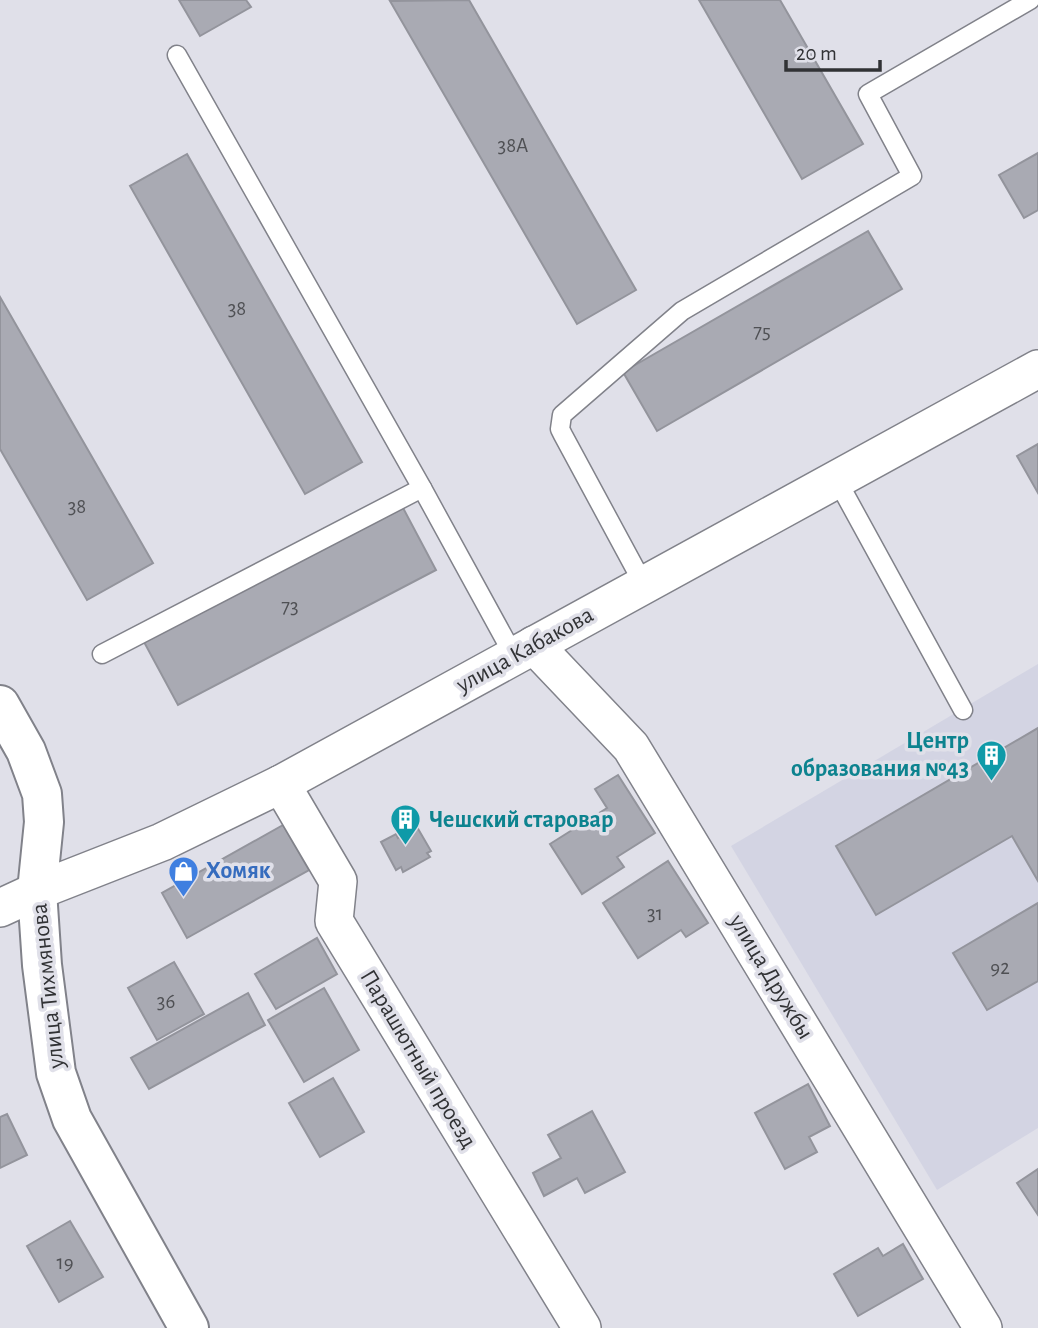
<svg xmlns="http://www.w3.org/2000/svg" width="1038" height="1328" viewBox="0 0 1038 1328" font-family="'Alegreya Sans',sans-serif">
<rect width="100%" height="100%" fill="#e0e0e9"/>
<path fill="#d3d4e3" d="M 1038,664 L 1038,1128 L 937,1190 L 731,846 Z"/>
<g fill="#a9aab3" stroke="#93949c" stroke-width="2">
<path d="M 179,0 L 246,0 L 251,7 L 200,36 Z"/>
<path d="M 469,0 L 636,290 L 577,324 L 390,1 Z"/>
<path d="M 699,0 L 780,0 L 863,144 L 802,179 Z"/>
<path d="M 1038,153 L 1038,210 L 1024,218 L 999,175 Z"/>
<path d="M 187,154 L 362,462 L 305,494 L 130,186 Z"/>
<path d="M 868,231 L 902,289 L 657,431 L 623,372 Z"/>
<path d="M 0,297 L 153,563 L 87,600 L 0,449 Z"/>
<path d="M 1038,444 L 1038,493 L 1017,456 Z"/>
<path d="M 402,506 L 436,570 L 178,705 L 144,642 Z"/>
<path d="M 1038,728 L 1038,881 L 1012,836 L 876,915 L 836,846 Z"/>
<path d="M 618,775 L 655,833 L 617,857 L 624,867 L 582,894 L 550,844 L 607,808 L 595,789 Z"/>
<path d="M 283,825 L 309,870 L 187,938 L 162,893 Z"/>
<path d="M 417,827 L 431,851 L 427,853 L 430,857 L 403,872 L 401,867 L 396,870 L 381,842 L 396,834 L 398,838 Z"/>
<path d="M 668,861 L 708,923 L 686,937 L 681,930 L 638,958 L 603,903 Z"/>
<path d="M 1038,903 L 1038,981 L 987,1010 L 953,953 Z"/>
<path d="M 317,938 L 337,974 L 276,1009 L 255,974 Z"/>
<path d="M 174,962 L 204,1014 L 157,1040 L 128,988 Z"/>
<path d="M 324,988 L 359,1050 L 304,1082 L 268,1020 Z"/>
<path d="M 248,993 L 265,1025 L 149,1089 L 131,1058 Z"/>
<path d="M 333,1078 L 364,1132 L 320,1157 L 289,1103 Z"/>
<path d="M 808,1084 L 830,1126 L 809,1137 L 817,1152 L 785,1169 L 755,1113 Z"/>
<path d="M 592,1111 L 625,1172 L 585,1193 L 577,1178 L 544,1196 L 533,1173 L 561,1158 L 548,1135 Z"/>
<path d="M 7,1114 L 27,1155 L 0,1168 L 0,1117 Z"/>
<path d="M 1038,1169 L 1038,1215 L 1017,1183 Z"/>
<path d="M 70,1221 L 103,1277 L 59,1302 L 27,1246 Z"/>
<path d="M 903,1244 L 923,1279 L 858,1316 L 834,1274 L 878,1248 L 883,1256 Z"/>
</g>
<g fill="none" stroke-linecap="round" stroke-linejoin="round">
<defs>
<g id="service">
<path d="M 177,55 L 422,488 L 514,656"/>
<path d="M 837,480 L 963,710"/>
<path d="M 644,585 L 563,435 L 560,429 L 562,415 L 682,311 L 912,176 L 868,94 L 1030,0"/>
<path d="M 102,654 L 422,488"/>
</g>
<g id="minor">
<path d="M 534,645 L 631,747 L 983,1328"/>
<path d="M 281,784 L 338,881 L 334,921 L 582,1328"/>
<path d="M 0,908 L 37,891 L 162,842 L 281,784 L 1038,369"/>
</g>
<path id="tertiary" d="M 0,705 L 26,751 L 42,794 L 44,822 L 37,891 L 42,965 L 56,1073 L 72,1119 L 189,1328"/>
</defs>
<use href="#service" stroke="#81828a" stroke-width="21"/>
<use href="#minor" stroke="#81828a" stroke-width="40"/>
<use href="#tertiary" stroke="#81828a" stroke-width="42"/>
<use href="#service" stroke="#fff" stroke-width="18"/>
<use href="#minor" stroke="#fff" stroke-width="37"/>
<use href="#tertiary" stroke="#fff" stroke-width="38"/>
</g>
<defs>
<symbol id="building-pin" viewBox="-11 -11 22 30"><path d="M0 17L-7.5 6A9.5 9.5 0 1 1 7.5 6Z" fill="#0f9aa8" stroke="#e0e0e9"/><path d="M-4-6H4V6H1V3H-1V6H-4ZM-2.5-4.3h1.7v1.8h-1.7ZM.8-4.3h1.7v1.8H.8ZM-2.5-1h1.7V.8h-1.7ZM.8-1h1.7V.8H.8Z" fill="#fff"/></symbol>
<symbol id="shop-pin" viewBox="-11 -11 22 30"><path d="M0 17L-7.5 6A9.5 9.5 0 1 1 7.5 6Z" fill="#3f7fe0" stroke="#e0e0e9"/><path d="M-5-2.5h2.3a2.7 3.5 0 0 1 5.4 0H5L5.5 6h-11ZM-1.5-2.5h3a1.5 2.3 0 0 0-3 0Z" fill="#fff"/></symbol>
</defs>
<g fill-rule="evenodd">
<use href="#building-pin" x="974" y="738" width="35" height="47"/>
<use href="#building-pin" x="388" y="802" width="35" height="47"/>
<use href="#shop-pin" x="166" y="854" width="35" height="47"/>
</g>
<g text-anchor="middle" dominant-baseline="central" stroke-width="7" stroke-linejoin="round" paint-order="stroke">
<g font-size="21" fill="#4f5054">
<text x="513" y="145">38А</text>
<text x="237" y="308">38</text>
<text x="762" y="331">75</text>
<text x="77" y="506">38</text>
<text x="290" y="606">73</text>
<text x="655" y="913">31</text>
<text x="1000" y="967">92</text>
<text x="166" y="1001">36</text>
<text x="65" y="1262">19</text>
</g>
<g font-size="24" fill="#313235" stroke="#e0e0e9">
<text transform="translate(525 650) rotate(-29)">улица Кабакова</text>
<text transform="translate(771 977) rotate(59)">улица Дружбы</text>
<text transform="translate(48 986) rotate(-96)">улица Тихмянова</text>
<text transform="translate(418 1059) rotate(59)">Парашютный проезд</text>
</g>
<g font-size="24" font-weight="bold" fill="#0d838f" stroke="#e0e0e9" text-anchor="end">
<text x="969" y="741">Центр<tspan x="969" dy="28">образования №43</tspan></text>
<text x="429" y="820" text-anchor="start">Чешский старовар</text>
</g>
<g font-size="24" font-weight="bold" fill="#366cbe" stroke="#e0e0e9" text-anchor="start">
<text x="206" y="871">Хомяк</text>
</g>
</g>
<path d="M786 60v10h94v-10" fill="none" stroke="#313235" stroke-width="3.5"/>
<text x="796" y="60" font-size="21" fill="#313235" stroke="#e0e0e9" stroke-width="5" paint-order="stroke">20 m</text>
</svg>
